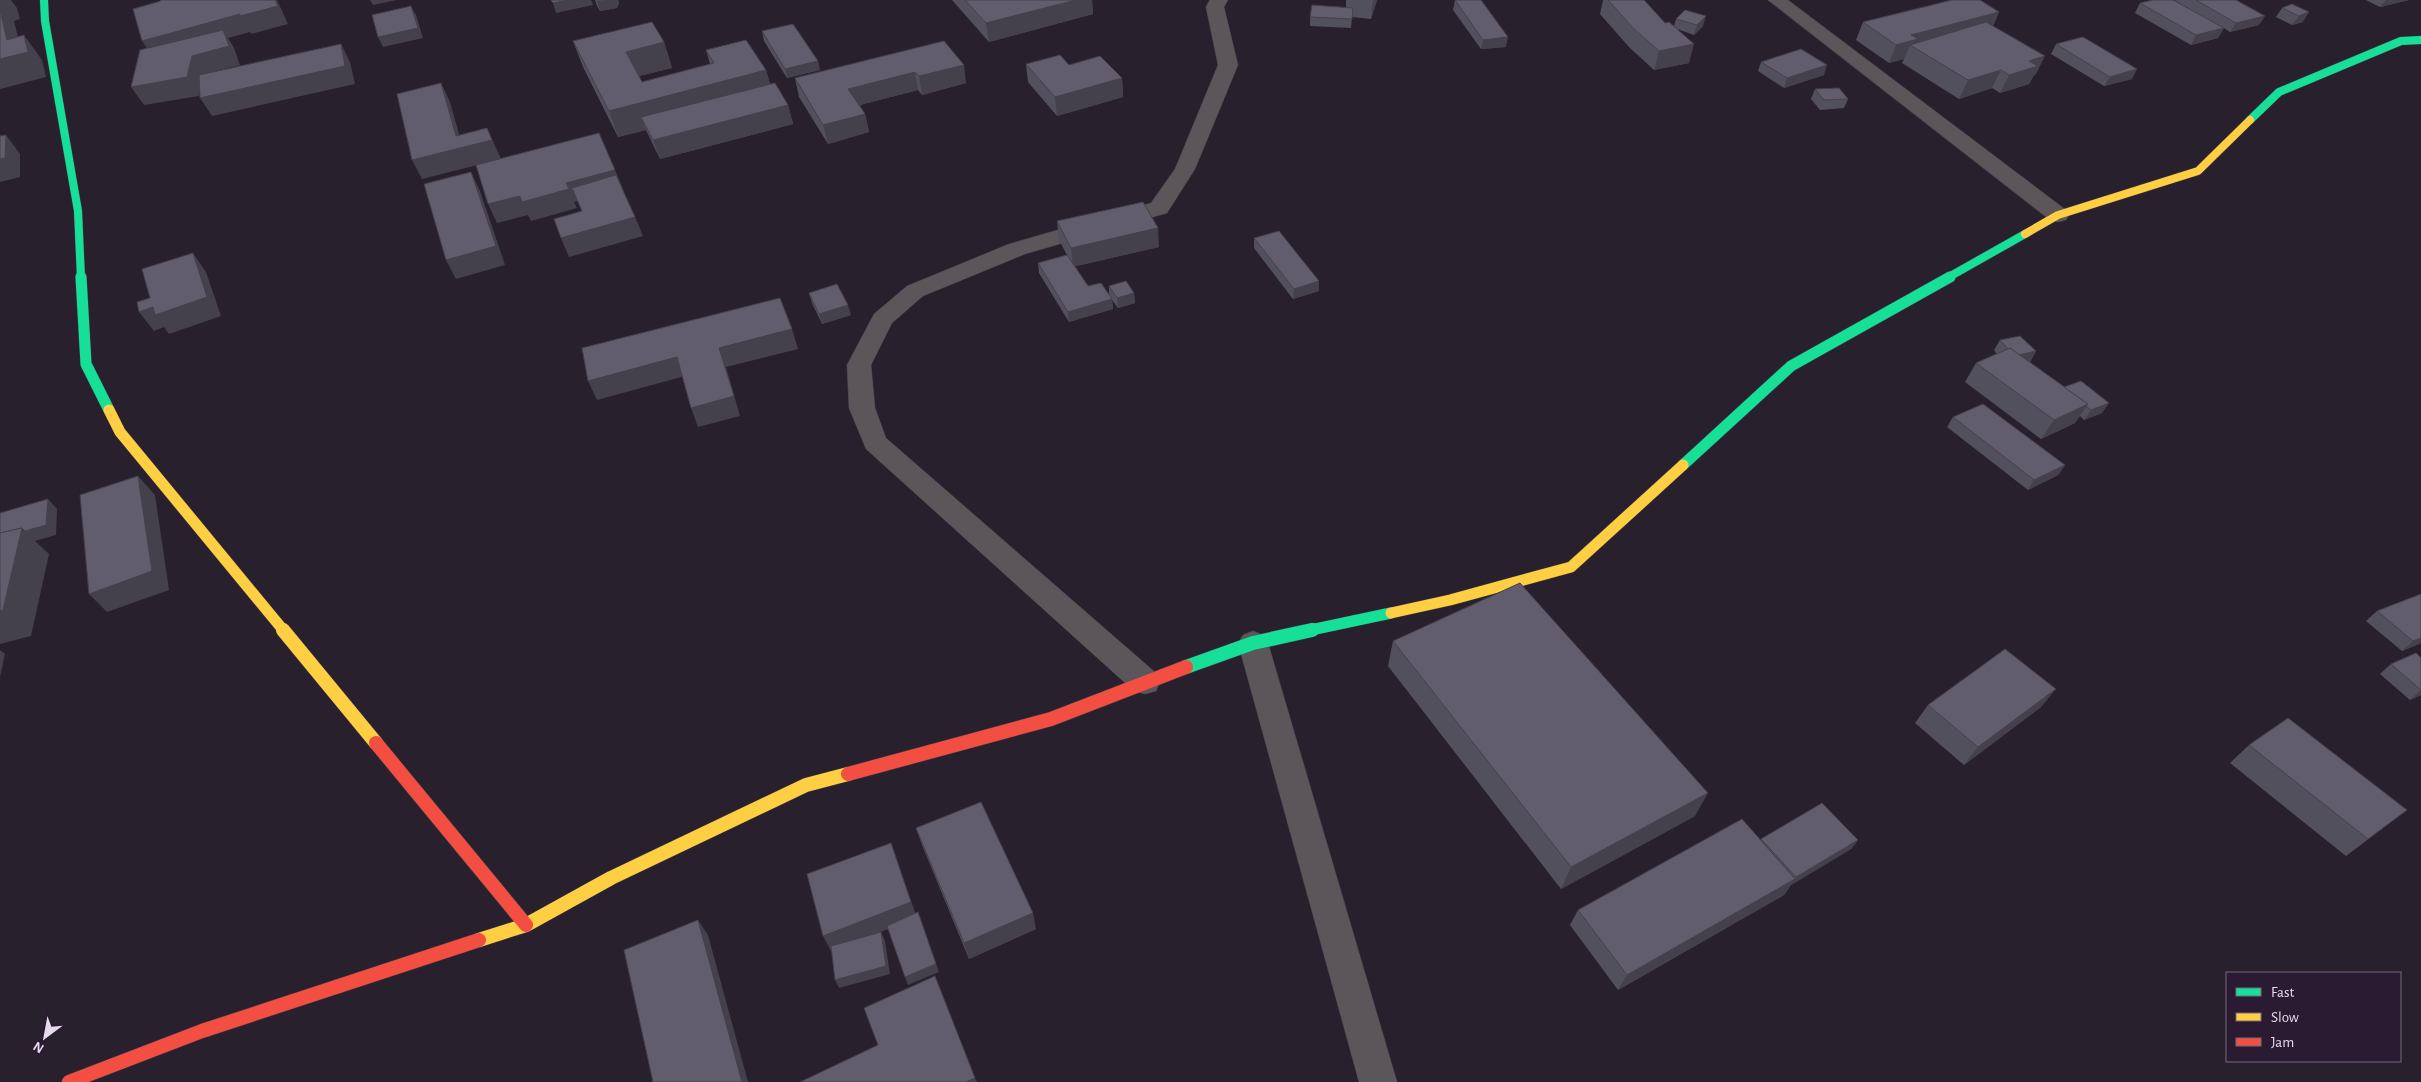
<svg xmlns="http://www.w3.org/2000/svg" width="2421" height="1082" viewBox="0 0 2421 1082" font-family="'Alegreya Sans',sans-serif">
<rect width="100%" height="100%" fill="#29202d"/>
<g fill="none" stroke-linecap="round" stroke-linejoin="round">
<defs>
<g id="street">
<path d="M 1210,0 L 1228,0 L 1224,7 L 1238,65 L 1195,169 L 1167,213 L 1025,254 L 923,296 L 892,323 L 871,365 L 875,408 L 886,438 L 1156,673 L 1160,682 L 1156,691 L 1145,694 L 1134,691 L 866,449 L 849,408 L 847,365 L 874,314 L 907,286 L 1009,244 L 1151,203 L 1175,169 L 1218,65 L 1206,7 Z"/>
<path d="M 1768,0 L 1788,0 L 2066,210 L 2069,215 L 2066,220 L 2058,222 L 2050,220 Z"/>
<path d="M 1253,631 L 1263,635 L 1268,643 L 1397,1082 L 1359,1082 L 1238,643 L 1243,635 Z"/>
</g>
<g id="fast-far2">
<path d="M 44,0 L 45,21 L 78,211 L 81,278"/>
<path d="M 2250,120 L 2279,92 L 2401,41 L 2421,40"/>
<path d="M 1947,278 L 2025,234"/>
</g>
<g id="fast-far1">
<path d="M 81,277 L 86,364 L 109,410"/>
<path d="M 1683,465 L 1791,366 L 1950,277"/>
<path d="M 1306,631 L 1391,613"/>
</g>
<path id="fast" d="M 1186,667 L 1253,643 L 1312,630"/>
<path id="slow-far2" d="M 2025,234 L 2058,215 L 2198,171 L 2250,120"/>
<g id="slow-far1">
<path d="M 109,410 L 120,432 L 284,631"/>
<path d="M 1391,613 L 1450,600 L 1571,567 L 1683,465"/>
</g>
<g id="slow">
<path d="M 283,630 L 376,743"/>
<path d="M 479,940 L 526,925 L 611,878 L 806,785 L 848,774"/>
</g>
<g id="jam">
<path d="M 376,743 L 526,925"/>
<path d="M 848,774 L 1051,719 L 1186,667"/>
<path d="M 69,1082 L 202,1031 L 479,940"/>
</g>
</defs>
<use href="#street" stroke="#433b47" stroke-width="1"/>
<use href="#fast-far2" stroke="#433b47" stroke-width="9"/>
<use href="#fast-far1" stroke="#433b47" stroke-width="12"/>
<use href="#fast" stroke="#433b47" stroke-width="15"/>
<use href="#slow-far2" stroke="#433b47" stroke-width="9"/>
<use href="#slow-far1" stroke="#433b47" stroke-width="12"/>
<use href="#slow" stroke="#433b47" stroke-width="15"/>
<use href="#jam" stroke="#433b47" stroke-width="15"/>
<use href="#street" fill="#5b565a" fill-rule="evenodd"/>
<use href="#fast-far2" stroke="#16e098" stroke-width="8"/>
<use href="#fast-far1" stroke="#16e098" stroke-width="11"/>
<use href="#fast" stroke="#16e098" stroke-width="14"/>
<use href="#slow-far2" stroke="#ffcf43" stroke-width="8"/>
<use href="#slow-far1" stroke="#ffcf43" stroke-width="11"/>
<use href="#slow" stroke="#ffcf43" stroke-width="14"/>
<use href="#jam" stroke="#f24e42" stroke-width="14"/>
</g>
<g fill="#53505e">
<path d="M 595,0 L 618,0 L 619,3 L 617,8 L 600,11 L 597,6 Z"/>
<path d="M 952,0 L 1092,0 L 1093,14 L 989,42 Z"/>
<path d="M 1346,0 L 1377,0 L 1371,19 L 1352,17 L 1351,28 L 1310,26 L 1310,17 L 1346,7 Z"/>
<path d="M 1455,0 L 1506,47 L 1481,49 L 1453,10 Z"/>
<path d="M 1603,0 L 1644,0 L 1665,23 L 1674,26 L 1676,19 L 1703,26 L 1694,35 L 1677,29 L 1689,63 L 1654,70 L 1629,47 L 1600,14 Z"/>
<path d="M 2174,0 L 2236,0 L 2259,25 L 2230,32 L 2224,28 L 2218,38 L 2191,45 L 2135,13 L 2140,3 L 2201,16 Z"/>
<path d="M 2366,0 L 2409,0 L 2380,7 Z"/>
<path d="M 2292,4 L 2303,22 L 2292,25 L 2276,17 L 2282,8 Z"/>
<path d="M 1999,12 L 1993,26 L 2036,74 L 2034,75 L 2029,84 L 2000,93 L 1992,88 L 1959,99 L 1902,63 L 1904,59 L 1889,63 L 1856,40 L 1863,22 Z"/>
<path d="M 762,31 L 820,70 L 787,78 L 764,41 Z"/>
<path d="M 573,41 L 664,42 L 672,68 L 639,76 L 642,82 L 710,64 L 706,50 L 766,70 L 770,84 L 788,105 L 793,124 L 660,159 L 646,130 L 618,137 L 583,67 Z"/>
<path d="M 944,41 L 966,83 L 922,95 L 918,90 L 860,105 L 865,114 L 869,132 L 828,144 L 799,97 L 795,78 Z"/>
<path d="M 2056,44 L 2132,79 L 2104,86 L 2051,54 Z"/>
<path d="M 1761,62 L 1824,75 L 1784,88 L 1758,71 Z"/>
<path d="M 1026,64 L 1069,65 L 1122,78 L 1123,97 L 1057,116 L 1028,82 Z"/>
<path d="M 1815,89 L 1848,99 L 1844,108 L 1820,110 L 1811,99 Z"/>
<path d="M 1057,221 L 1159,247 L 1075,266 L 1088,286 L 1109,296 L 1109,286 L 1134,293 L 1135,303 L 1118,308 L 1112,300 L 1113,309 L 1069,322 L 1039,273 L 1038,263 L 1067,255 L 1059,240 Z"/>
<path d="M 1254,238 L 1319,291 L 1293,299 L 1254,248 Z"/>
<path d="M 809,293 L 851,315 L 822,324 L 812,303 Z"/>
<path d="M 2000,340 L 2036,351 L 2030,362 L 2029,362 L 2102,413 L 2084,420 L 2080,416 L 2075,423 L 2041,439 L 1965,382 L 1976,363 L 1997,354 L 1994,350 Z"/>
<path d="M 1953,417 L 2065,465 L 2058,475 L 2028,490 L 1947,427 Z"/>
<path d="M 2421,594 L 2421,643 L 2402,651 L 2366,621 L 2377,611 Z"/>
<path d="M 1393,641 L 1695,816 L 1561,889 L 1388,666 Z"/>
<path d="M 2421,658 L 2421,695 L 2410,700 L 2380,674 L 2391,664 Z"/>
<path d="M 1928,705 L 2041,707 L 1964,765 L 1915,723 Z"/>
<path d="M 2249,745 L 2407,810 L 2346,856 L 2230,763 Z"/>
<path d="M 916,828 L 1036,929 L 969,959 L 922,845 Z"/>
<path d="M 1761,839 L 1858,840 L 1851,849 L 1791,885 L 1784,895 L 1618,990 L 1570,925 L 1578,910 L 1761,840 Z"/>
</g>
<g fill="#44414c">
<path d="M 0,0 L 11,0 L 17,8 L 20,19 L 14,21 L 22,53 L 24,35 L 42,60 L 46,77 L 0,89 Z"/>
<path d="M 275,0 L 277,0 L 288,24 L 251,34 L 250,32 L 228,38 L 234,48 L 240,65 L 203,74 L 199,96 L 144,105 L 131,87 L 154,59 L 142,41 Z"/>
<path d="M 370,0 L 397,0 L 373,5 Z"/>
<path d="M 569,0 L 591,0 L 593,5 L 556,13 L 553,3 Z"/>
<path d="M 606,0 L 618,0 L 619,3 L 617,8 L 600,11 L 597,1 Z"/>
<path d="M 1076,0 L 1092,0 L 1093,14 L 989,42 L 986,23 Z"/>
<path d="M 1373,0 L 1377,0 L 1371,19 Z"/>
<path d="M 2386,0 L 2409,0 L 2380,7 Z"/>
<path d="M 411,6 L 416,15 L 423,38 L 383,47 L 378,37 Z"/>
<path d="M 1999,12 L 1991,30 L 1910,45 L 1904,59 L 1889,63 L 1896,45 L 1911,35 Z"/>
<path d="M 2309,12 L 2303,22 L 2292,25 L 2299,16 Z"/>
<path d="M 1706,16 L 1703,26 L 1694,35 L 1697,25 Z"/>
<path d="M 2265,16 L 2259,25 L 2230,32 L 2236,23 Z"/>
<path d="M 2224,28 L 2218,38 L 2191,45 L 2196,35 Z"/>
<path d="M 1508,37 L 1506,47 L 1481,49 L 1483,40 Z"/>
<path d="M 664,42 L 672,68 L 635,77 L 626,52 Z"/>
<path d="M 341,44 L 350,62 L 355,84 L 212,116 L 200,98 Z"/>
<path d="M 1694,44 L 1689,63 L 1654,70 L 1659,51 Z"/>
<path d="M 2045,56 L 2036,74 L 2034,75 L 2029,84 L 2000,93 L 2009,75 L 2029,61 Z"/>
<path d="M 818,61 L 820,70 L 787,78 L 785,69 Z"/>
<path d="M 964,65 L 966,83 L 922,95 L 919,76 Z"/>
<path d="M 1827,65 L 1824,75 L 1784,88 L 1787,78 Z"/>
<path d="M 2137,69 L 2132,79 L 2104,86 L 2110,77 Z"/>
<path d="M 766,70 L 773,95 L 641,117 L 646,130 L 618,137 L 609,111 Z"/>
<path d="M 2001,70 L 1992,88 L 1959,99 L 1968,80 Z"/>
<path d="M 915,72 L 918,90 L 852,107 L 848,89 Z"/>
<path d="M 1122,78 L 1123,97 L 1057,116 L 1055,97 Z"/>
<path d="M 441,83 L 450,102 L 463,148 L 487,128 L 501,159 L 422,179 L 412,160 L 456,136 Z"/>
<path d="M 788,105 L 793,124 L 660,159 L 653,140 Z"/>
<path d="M 865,114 L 869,132 L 828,144 L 823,125 Z"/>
<path d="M 6,135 L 20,154 L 20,177 L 0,182 L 0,159 Z"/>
<path d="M 615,170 L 623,189 L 574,202 L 577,208 L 531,221 L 528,215 L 497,223 L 488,204 Z"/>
<path d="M 471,172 L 480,191 L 505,265 L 456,279 L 446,260 Z"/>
<path d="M 635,217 L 643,236 L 569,257 L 561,238 Z"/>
<path d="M 1158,228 L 1159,247 L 1073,267 L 1071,248 Z"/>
<path d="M 193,253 L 206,272 L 221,316 L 169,334 L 164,327 L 154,331 L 139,312 L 153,307 Z"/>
<path d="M 1319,281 L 1319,291 L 1293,299 L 1294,289 Z"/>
<path d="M 1134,293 L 1135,303 L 1118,308 L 1117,298 Z"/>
<path d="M 1112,299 L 1113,309 L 1069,322 L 1068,312 Z"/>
<path d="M 848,305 L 851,315 L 822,324 L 819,314 Z"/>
<path d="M 792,329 L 798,349 L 726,367 L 740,416 L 698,427 L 691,408 L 719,348 Z"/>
<path d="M 2036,351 L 2030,362 L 2008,366 L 2014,356 Z"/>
<path d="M 677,357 L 685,376 L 597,400 L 588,381 Z"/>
<path d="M 2109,403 L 2102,413 L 2084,420 L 2091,410 Z"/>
<path d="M 2088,404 L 2075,423 L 2041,439 L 2054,420 Z"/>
<path d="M 2065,465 L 2058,475 L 2028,490 L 2034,480 Z"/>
<path d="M 138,476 L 155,495 L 169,590 L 107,612 L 89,594 Z"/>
<path d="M 48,499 L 57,509 L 56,535 L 35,541 L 49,554 L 31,636 L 0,644 L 0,611 L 22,528 Z"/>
<path d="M 2421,638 L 2421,643 L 2402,651 L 2413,641 Z"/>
<path d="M 0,650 L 5,654 L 0,677 Z"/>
<path d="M 2056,689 L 2041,707 L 1964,765 L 1978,747 Z"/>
<path d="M 2421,690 L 2421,695 L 2410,700 Z"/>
<path d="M 1708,793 L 1695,816 L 1561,889 L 1571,867 Z"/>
<path d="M 1858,840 L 1851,849 L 1791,885 L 1784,895 L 1618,990 L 1627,975 L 1795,879 L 1796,877 Z"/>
<path d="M 891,843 L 917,918 L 831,951 L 823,936 Z"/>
<path d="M 918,912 L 939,972 L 908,985 L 905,977 Z"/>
<path d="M 1033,913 L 1036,929 L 969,959 L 964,943 Z"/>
<path d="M 698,920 L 708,935 L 748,1082 L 742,1082 Z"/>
<path d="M 881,932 L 885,941 L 890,974 L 839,988 L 835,980 Z"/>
<path d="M 975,1078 L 977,1082 L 966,1082 Z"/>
</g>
<g fill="#615d6d" stroke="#44414c">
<path d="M 160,0 L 275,0 L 278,6 L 240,16 L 240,14 L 142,41 L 133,9 L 161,1 Z"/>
<path d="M 551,0 L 569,0 L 553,3 Z"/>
<path d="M 965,0 L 1076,0 L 986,23 Z"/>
<path d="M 1455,0 L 1481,0 L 1508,37 L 1483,40 Z"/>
<path d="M 1608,0 L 1644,0 L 1665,23 L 1669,22 L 1694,44 L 1659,51 L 1634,29 Z"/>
<path d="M 1952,0 L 1980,0 L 1999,12 L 1911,35 L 1918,39 L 1896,45 L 1863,22 Z"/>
<path d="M 2153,0 L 2173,0 L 2224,28 L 2196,35 L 2140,3 Z"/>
<path d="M 2196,0 L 2236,0 L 2265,16 L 2236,23 Z"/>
<path d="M 2292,4 L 2309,12 L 2299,16 L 2282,8 Z"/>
<path d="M 1312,5 L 1353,8 L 1352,19 L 1310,17 Z"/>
<path d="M 411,6 L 418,28 L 378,37 L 372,15 Z"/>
<path d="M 0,10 L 7,40 L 24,35 L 28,52 L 0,59 Z"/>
<path d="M 1685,10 L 1706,16 L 1697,25 L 1676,19 Z"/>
<path d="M 652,22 L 664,42 L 626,52 L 642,82 L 714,63 L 706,50 L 746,40 L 766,70 L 609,111 L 573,41 Z"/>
<path d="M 1986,22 L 2045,56 L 2029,61 L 2038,66 L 2009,75 L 2001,70 L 1968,80 L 1910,45 Z"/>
<path d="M 793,24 L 818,61 L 785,69 L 762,31 Z"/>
<path d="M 223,30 L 229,46 L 192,56 L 187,77 L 131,87 L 140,50 Z"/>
<path d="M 2083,37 L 2137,69 L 2110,77 L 2056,44 Z"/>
<path d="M 944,41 L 964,65 L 919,76 L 915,72 L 848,89 L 865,114 L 823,125 L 795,78 Z"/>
<path d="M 341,44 L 345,66 L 200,98 L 199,75 Z"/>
<path d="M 1801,49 L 1827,65 L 1787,78 L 1761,62 Z"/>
<path d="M 1060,55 L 1069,65 L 1100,56 L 1122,78 L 1055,97 L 1026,64 Z"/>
<path d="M 441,83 L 456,136 L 487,128 L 492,140 L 412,160 L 397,94 Z"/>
<path d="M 775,83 L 788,105 L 653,140 L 641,117 Z"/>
<path d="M 1839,88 L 1848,99 L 1824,100 L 1815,89 Z"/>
<path d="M 599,133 L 615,170 L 566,183 L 569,189 L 522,202 L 520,196 L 488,204 L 476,165 Z"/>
<path d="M 6,135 L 5,158 L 0,159 L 0,136 Z"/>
<path d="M 471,172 L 496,246 L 446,260 L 424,184 Z"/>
<path d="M 616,175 L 635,217 L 561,238 L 554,219 L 582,211 L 572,188 Z"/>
<path d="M 1143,202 L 1158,228 L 1071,248 L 1057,221 Z"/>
<path d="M 1279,231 L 1319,281 L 1294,289 L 1254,238 Z"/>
<path d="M 193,253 L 207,297 L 155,315 L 153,307 L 139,312 L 137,302 L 150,298 L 142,269 Z"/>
<path d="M 1067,255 L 1088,286 L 1101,283 L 1112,299 L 1068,312 L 1038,263 Z"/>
<path d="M 1126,281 L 1134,293 L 1117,298 L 1109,286 Z"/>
<path d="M 837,284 L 848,305 L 819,314 L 809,293 Z"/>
<path d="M 780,298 L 792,329 L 719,348 L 734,396 L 691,408 L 677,357 L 588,381 L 582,348 Z"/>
<path d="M 2020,336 L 2036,351 L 2019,355 L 2010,348 L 2008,349 L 2000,340 Z"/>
<path d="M 2010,348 L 2088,404 L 2054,420 L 1976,363 Z"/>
<path d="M 2081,381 L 2109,403 L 2091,410 L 2086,406 L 2088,404 L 2064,387 Z"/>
<path d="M 1983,404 L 2065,465 L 2034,480 L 1953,417 Z"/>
<path d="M 138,476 L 152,571 L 89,594 L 80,495 Z"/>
<path d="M 48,499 L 46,525 L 25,531 L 22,528 L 0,533 L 0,513 Z"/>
<path d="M 22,528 L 3,610 L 0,611 L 0,533 Z"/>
<path d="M 1520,583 L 1708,793 L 1571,867 L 1393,641 Z"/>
<path d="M 2421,594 L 2421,638 L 2413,641 L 2377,611 Z"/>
<path d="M 2005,649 L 2056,689 L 1978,747 L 1928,705 Z"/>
<path d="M 2416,653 L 2421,658 L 2421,690 L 2391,664 Z"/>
<path d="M 2288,718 L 2407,810 L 2368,839 L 2249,745 Z"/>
<path d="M 981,802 L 1033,913 L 964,943 L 916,828 Z"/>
<path d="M 1822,803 L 1858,840 L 1796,877 L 1761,839 Z"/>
<path d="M 1742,819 L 1795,879 L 1627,975 L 1578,910 Z"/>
<path d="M 891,843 L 911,902 L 823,936 L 807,874 Z"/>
<path d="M 918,912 L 936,964 L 905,977 L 887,926 Z"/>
<path d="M 698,920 L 742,1082 L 653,1082 L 624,950 Z"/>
<path d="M 881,932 L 886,966 L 835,980 L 831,946 Z"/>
<path d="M 935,976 L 975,1078 L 966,1082 L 800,1082 L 878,1045 L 864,1008 Z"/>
</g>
<rect x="2226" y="972" width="175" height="90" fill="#2b1b32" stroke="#76687c"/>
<rect x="2236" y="988" width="25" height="8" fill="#16e098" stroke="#76687c"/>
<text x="2271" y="997" font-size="15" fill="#e6dbeb">Fast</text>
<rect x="2236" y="1013" width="25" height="8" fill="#ffcf43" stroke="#76687c"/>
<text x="2271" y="1022" font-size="15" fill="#e6dbeb">Slow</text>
<rect x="2236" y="1038" width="25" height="8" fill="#f24e42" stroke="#76687c"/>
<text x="2271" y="1047" font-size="15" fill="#e6dbeb">Jam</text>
<g transform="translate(45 1037) rotate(212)" stroke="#2b1b32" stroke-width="4" paint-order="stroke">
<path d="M0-4L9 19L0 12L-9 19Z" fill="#e6dbeb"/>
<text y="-8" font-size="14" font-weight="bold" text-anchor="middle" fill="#e6dbeb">N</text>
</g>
</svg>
